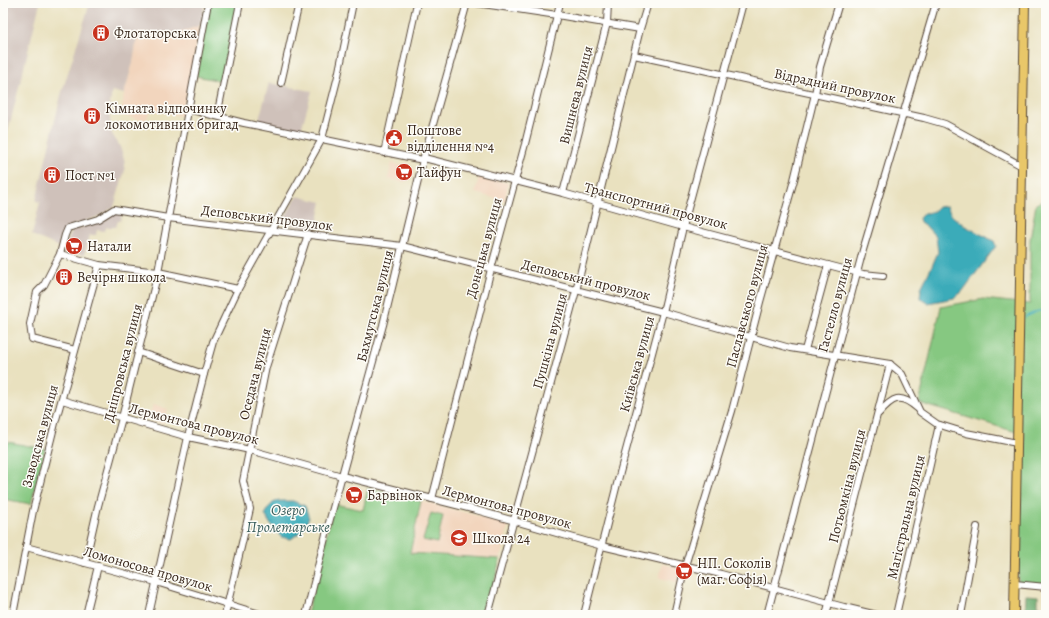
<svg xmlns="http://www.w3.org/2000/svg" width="1049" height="618" viewBox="0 0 1049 618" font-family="Alegreya,serif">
<rect width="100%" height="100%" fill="#fdfcf7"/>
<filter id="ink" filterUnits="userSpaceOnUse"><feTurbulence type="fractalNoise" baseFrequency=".025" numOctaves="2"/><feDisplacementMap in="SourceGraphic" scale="8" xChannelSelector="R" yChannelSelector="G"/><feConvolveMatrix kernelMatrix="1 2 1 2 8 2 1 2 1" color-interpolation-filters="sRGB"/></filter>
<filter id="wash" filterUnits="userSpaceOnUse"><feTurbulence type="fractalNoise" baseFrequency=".012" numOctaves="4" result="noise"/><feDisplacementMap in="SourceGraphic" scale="16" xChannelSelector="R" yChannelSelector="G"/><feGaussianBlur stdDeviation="0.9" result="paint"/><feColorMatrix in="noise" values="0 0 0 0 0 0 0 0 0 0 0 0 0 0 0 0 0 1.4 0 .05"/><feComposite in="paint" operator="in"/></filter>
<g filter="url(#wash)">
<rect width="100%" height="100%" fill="#e9e1bf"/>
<g fill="#f2d5bd">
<path d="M 201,25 L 182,116 L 151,110 L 148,116 L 146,121 L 121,115 L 124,94 L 133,62 L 138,31 L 173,35 Z"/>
<path d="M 392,163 L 409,168 L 405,182 L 388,179 Z"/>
<path d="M 479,176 L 508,183 L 505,201 L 475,193 Z"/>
<path d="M 153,404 L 168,409 L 163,424 L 149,419 Z"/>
<path d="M 421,501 L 509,524 L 500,559 L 410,553 Z"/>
<path d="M 663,564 L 681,568 L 677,582 L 659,578 Z"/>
</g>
<g fill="#cfc1ba">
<path d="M 3,3 L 40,3 L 3,151 L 3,40 L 8,19 L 3,17 Z"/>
<path d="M 90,3 L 205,3 L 201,25 L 173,35 L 138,32 L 133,62 L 124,94 L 112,91 L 109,111 L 112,134 L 120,147 L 125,162 L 125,170 L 114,207 L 97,217 L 68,227 L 62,234 L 59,247 L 32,235 L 40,202 L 36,201 L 61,95 Z"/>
<path d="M 269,83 L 312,91 L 301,130 L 258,123 Z"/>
<path d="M 297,196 L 322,202 L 316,229 L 281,224 Z"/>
<path d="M 115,210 L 123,212 L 120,221 L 118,221 L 116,227 L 107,227 L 104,231 L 97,230 L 96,235 L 90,235 L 84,255 L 65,250 L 72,229 L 77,227 L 82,228 L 83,226 L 86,226 L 87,224 L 98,222 L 106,220 Z"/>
</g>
<g fill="#86c881" stroke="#607950">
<path d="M 209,3 L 239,3 L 221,81 L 196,76 Z"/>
<path d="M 1046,200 L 1046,584 L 1018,582 L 1023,434 L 919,403 L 941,307 L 983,299 L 1030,304 L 1030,240 L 1036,204 Z"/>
<path d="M 3,441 L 45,449 L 31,504 L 3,499 Z"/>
<path d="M 368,488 L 421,501 L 410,553 L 500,559 L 486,615 L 307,615 L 334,504 L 363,510 Z"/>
<path d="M 431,513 L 443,516 L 437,543 L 423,540 Z"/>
</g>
<path fill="#6cac6f" stroke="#546b46" d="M 1026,595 L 1038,596 L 1038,615 L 1025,615 Z"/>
<g fill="#3babb9" stroke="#3b6a6c">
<path d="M 947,206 L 951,215 L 965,226 L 994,241 L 996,246 L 962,292 L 954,298 L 928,303 L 920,298 L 921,288 L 932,266 L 938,252 L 936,237 L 926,226 L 920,222 L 919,218 L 923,214 L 934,211 L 938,207 Z"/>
<path d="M 275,501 L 293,501 L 305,506 L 309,518 L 302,531 L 291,539 L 281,537 L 271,525 L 265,515 L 268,508 Z"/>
</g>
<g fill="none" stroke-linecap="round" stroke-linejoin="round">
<path stroke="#3babb9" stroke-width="1.5" d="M 1025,317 L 1038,311 L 1046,310"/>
</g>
</g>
<g filter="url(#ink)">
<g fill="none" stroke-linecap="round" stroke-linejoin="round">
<defs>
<g id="minor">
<path d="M 476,3 L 557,15 L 640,29"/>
<path d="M 634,55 L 924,118 L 945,124 L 1022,166"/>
<path d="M 281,83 L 299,3"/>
<path d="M 188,109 L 244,123 L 423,160"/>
<path d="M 217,116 L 240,3"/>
<path d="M 384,153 L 417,3"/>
<path d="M 424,158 L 563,193 L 683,227 L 828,265 L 863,274 L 883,276"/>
<path d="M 563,193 L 607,23 L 608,3"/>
<path d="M 60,254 L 99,265 L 158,272 L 238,289"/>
<path d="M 75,350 L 32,339 L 30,324 L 37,292 L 44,285 L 60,254 L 65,235 L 68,228 L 98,219 L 114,209 L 168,218 L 402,246 L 663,312 L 790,348 L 890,364 L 902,374 L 920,412 L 937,424 L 966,433 L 1017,443"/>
<path d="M 805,350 L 828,265"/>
<path d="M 138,352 L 204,374"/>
<path d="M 62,400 L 188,437 L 250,450 L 342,476 L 476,510 L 602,546 L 721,574 L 844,607 L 877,615"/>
<path d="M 879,413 C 893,397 900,393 917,408"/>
<path d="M 432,499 L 491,269 L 525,144 L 560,3"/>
<path d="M 26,547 L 156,582 L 263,615"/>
<path d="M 85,563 L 98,506 L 122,418 L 158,272 L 208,3"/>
<path d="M 1015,584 L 1046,587"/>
<path d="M 13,615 L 33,511 L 55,423 L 99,265"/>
<path d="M 86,615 L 98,566"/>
<path d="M 149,615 L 188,437 L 204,374 L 213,342 L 238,289 L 322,139 L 338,76 L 353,3"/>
<path d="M 225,615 L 250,509 L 243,481 L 266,367 L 308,234"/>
<path d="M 306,615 L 327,530 L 383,325 L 423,160 L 467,3"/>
<path d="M 488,615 L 576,291 L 640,29 L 648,3"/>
<path d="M 584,615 L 617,484 L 663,312 L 683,227 L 743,3"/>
<path d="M 674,615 L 685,566 L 732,411 L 760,302 L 794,180 L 815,94 L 820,67 L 839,3"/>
<path d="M 767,615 L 863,250 L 936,3"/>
<path d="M 826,615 L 890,364"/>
<path d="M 896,615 L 939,425"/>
<path d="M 961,615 L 977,527"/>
</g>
<path id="major" d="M 1014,615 L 1025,3"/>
</defs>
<use href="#minor" stroke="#554536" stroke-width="8"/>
<use href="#major" stroke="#554536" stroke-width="10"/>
<use href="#minor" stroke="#fff" stroke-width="6"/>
<use href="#major" stroke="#e9c769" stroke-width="8"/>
</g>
</g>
<defs>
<symbol id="building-disc" viewBox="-11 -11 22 22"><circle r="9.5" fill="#c8321e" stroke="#fdfcf7"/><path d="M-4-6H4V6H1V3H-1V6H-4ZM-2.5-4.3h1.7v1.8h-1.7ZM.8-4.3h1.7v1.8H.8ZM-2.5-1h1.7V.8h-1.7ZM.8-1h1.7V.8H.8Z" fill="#fff"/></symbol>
<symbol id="civic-disc" viewBox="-11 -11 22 22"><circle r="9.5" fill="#c8321e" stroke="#fdfcf7"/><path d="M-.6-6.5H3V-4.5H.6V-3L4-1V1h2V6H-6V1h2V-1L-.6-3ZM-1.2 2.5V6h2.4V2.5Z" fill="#fff"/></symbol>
<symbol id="supermarket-disc" viewBox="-11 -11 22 22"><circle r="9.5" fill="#c8321e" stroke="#fdfcf7"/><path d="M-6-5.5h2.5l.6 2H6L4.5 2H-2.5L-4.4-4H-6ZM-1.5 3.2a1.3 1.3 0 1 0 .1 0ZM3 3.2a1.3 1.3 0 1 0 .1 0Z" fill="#fff"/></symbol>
<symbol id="school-disc" viewBox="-11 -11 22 22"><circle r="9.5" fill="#c8321e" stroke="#fdfcf7"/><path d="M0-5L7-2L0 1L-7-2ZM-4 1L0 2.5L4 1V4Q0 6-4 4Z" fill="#fff"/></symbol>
</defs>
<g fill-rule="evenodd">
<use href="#building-disc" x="91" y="23" width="20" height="20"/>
<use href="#building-disc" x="82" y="106" width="20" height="20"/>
<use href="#civic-disc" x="384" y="128" width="20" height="20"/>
<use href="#supermarket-disc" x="394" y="162" width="20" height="20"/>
<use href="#building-disc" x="42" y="165" width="20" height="20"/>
<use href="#supermarket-disc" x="64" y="236" width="20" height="20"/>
<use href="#building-disc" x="54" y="267" width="20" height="20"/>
<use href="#supermarket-disc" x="344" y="485" width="20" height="20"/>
<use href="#school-disc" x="449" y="528" width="20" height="20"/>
<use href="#supermarket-disc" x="674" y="561" width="20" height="20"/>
</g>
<g text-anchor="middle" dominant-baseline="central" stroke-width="3" stroke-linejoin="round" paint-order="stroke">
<g font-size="14" fill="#3b2a1e" stroke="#fdfcf7" text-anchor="start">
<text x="114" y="33">Флотаторська</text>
<text x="105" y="108">Кімната відпочинку<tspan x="105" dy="16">локомотивних бригад</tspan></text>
<text x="407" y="130">Поштове<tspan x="407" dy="16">відділення №4</tspan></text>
<text x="417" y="172">Тайфун</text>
<text x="65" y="175">Пост №1</text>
<text x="87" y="246">Натали</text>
<text x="77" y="277">Вечірня школа</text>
<text x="367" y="495">Барвінок</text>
<text x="472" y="538">Школа 24</text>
<text x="697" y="563">НП. Соколів<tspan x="697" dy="16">(маг. Софія)</tspan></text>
</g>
<g font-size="14" fill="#3b2a1e" stroke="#fdfcf7">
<text transform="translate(835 86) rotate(12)">Відрадний провулок</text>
<text transform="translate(576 95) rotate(-76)">Вишнева вулиця</text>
<text transform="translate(656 206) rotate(15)">Транспортний провулок</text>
<text transform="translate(267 218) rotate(7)">Деповський провулок</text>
<text transform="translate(484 248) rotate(-75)">Донецька вулиця</text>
<text transform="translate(586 280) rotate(14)">Деповський провулок</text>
<text transform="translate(835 305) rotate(-75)">Гастелло вулиця</text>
<text transform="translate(375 306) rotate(-76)">Бахмутська вулиця</text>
<text transform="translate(747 306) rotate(-75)">Паславського вулиця</text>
<text transform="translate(550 341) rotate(-75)">Пушкіна вулиця</text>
<text transform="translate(123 363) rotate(-76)">Дніпровська вулиця</text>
<text transform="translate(637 364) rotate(-75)">Київська вулиця</text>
<text transform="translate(255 374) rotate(-76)">Оседача вулиця</text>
<text transform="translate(194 424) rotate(14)">Лермонтова провулок</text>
<text transform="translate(40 436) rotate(-75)">Заводська вулиця</text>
<text transform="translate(847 486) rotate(-76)">Потьомкіна вулиця</text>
<text transform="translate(507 507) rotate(15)">Лермонтова провулок</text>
<text transform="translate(906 517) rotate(-77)">Магістральна вулиця</text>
<text transform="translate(148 569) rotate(16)">Ломоносова провулок</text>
</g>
<g font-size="15" font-style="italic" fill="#3b5e5c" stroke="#fdfcf7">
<text x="288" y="510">Озеро<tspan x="288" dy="17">Пролетарське</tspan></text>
</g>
</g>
<rect width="1049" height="618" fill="none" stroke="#fdfcf7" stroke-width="16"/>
</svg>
